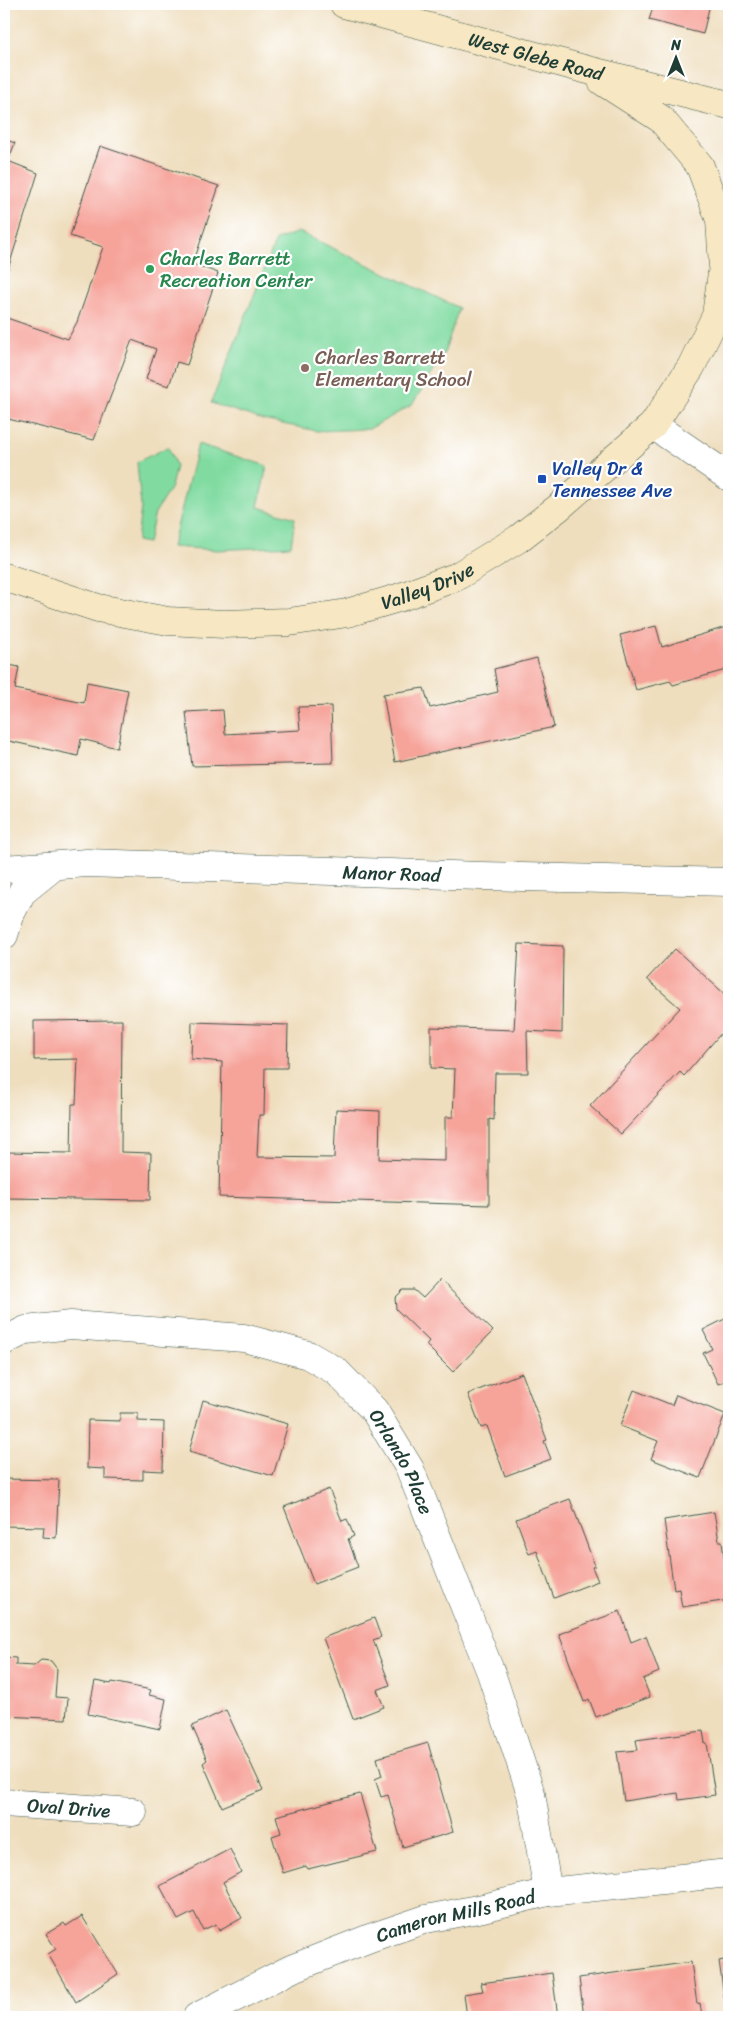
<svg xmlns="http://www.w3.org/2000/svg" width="733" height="2021" viewBox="0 0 733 2021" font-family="Sriracha,sans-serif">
<rect width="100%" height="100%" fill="#fff"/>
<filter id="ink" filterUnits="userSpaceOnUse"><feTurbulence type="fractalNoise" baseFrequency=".02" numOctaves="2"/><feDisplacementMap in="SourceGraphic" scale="10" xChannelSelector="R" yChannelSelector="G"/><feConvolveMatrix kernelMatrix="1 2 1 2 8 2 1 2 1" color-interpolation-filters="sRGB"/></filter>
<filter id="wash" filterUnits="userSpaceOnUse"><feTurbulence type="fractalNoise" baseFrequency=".0096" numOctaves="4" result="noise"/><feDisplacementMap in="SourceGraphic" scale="20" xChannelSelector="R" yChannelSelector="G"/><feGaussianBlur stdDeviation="1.12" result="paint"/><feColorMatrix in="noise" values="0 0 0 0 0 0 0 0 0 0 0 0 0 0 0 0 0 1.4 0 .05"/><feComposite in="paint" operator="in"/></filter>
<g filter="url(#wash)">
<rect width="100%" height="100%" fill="#efdebe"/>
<g fill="#81dba1" stroke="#508c6a">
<path d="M 299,232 L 459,308 L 445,351 L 412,405 L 369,429 L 317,431 L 263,420 L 211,403 L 276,240 Z"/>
<path d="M 198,444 L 267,466 L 258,507 L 295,518 L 291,546 L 218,550 L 172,547 Z"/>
<path d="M 168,447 L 176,466 L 171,487 L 155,513 L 148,543 L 137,541 L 141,507 L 137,462 Z"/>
</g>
<g id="blocks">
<g fill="#f6a39a">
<path d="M 654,4 L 710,4 L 703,34 L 649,20 Z"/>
<path d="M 4,139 L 15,143 L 8,161 L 38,173 L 8,269 L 4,268 Z"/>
<path d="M 100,146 L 219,186 L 193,264 L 218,273 L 187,365 L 177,362 L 169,386 L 146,379 L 156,349 L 132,340 L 94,440 L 4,418 L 4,317 L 68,339 L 77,322 L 103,247 L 70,236 Z"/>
<path d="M 656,626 L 662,647 L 729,626 L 729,669 L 673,685 L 670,681 L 636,690 L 620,635 Z"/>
<path d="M 537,658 L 554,727 L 395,762 L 383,694 L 424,688 L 430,708 L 498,692 L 494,669 Z"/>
<path d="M 4,664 L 19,667 L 15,689 L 84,703 L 87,682 L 128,690 L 117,748 L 81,739 L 78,756 L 4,740 Z"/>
<path d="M 331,706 L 333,763 L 192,766 L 186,712 L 223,710 L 225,734 L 300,730 L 298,707 Z"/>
<path d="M 519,944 L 563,946 L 562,1033 L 527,1031 L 528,1073 L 495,1073 L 494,1120 L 489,1119 L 489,1205 L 219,1197 L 222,1062 L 191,1059 L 192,1022 L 288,1025 L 287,1068 L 265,1068 L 264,1115 L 259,1115 L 257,1157 L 334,1158 L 336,1109 L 380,1111 L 379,1159 L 445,1161 L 445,1117 L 453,1117 L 455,1069 L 431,1068 L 431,1027 L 514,1030 Z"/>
<path d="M 675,949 L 729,998 L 729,1024 L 684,1076 L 680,1072 L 621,1134 L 590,1106 L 680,1008 L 647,979 Z"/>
<path d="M 122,1020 L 121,1152 L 151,1153 L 150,1200 L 4,1198 L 4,1152 L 71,1153 L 72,1104 L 76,1104 L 78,1059 L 34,1060 L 34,1021 Z"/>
<path d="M 440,1280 L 493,1331 L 453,1372 L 426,1345 L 429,1341 L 396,1309 L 395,1298 L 403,1290 L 414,1290 L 423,1298 Z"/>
<path d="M 727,1318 L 729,1324 L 729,1391 L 725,1381 L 718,1384 L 703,1353 L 712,1349 L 703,1330 Z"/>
<path d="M 522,1373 L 547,1440 L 544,1441 L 551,1459 L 505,1476 L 487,1426 L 481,1428 L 468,1394 Z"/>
<path d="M 634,1390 L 672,1405 L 676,1395 L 725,1414 L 700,1478 L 651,1459 L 658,1441 L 620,1426 Z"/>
<path d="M 203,1400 L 288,1424 L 273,1476 L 189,1452 Z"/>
<path d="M 120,1413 L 138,1413 L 138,1421 L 164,1422 L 163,1471 L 143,1470 L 143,1480 L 105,1479 L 105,1469 L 87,1468 L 88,1420 L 120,1421 Z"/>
<path d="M 4,1479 L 59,1480 L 56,1538 L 43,1537 L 44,1527 L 4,1526 Z"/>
<path d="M 329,1489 L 342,1521 L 347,1519 L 354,1536 L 348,1539 L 358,1567 L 314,1584 L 284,1507 Z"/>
<path d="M 570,1499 L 595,1566 L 592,1567 L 598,1581 L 554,1598 L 537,1551 L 529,1554 L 516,1519 Z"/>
<path d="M 714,1512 L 719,1541 L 722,1541 L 729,1600 L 682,1607 L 679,1589 L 674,1590 L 664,1520 Z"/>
<path d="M 620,1611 L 631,1642 L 646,1636 L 659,1672 L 643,1679 L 650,1697 L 596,1717 L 589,1699 L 584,1702 L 559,1634 Z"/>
<path d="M 374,1618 L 381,1637 L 373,1640 L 390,1685 L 377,1690 L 384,1707 L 353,1719 L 323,1638 Z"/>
<path d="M 4,1657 L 16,1658 L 16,1665 L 34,1666 L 41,1660 L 51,1661 L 57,1669 L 55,1697 L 68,1698 L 66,1719 L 4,1716 Z"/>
<path d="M 95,1681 L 111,1684 L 112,1682 L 151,1690 L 149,1695 L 166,1699 L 160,1729 L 88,1714 Z"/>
<path d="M 226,1710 L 263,1790 L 222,1807 L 203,1763 L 207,1760 L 192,1726 Z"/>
<path d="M 703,1731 L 705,1743 L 707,1743 L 715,1795 L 679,1800 L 678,1793 L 624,1801 L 617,1752 L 638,1750 L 636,1740 Z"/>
<path d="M 428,1743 L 453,1832 L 403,1847 L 388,1795 L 381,1797 L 375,1779 L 382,1776 L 377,1758 Z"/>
<path d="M 360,1794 L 377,1852 L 308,1869 L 306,1866 L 283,1873 L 272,1836 L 281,1833 L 276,1816 Z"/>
<path d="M 230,1849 L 241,1872 L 223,1882 L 242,1918 L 219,1931 L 216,1924 L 203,1930 L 194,1912 L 178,1920 L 160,1886 Z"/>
<path d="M 82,1916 L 118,1974 L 76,2002 L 48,1954 L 56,1949 L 46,1934 L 64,1923 L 66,1926 Z"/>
<path d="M 729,1959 L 729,2010 L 726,2010 L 719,1961 Z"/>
<path d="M 691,1962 L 697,2004 L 700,2003 L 702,2017 L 665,2017 L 664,2012 L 659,2013 L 659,2015 L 645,2017 L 584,2017 L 579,1978 Z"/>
<path d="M 552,1973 L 558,2017 L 467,2017 L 464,1994 L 483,1991 L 481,1983 Z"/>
</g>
</g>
</g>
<g filter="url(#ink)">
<use href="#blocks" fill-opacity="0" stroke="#3e5549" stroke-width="1"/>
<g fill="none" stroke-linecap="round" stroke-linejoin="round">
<defs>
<g id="street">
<path d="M 653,425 L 729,477"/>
<path id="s1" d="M 4,869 L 87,863 L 481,876 L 729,882"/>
<path d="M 4,935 L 11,913 L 22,892 L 53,867"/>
<path id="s2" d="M 4,1341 L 26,1330 L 71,1325 L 244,1338 L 308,1355 L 336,1371 L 374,1410 L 410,1469 L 491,1673 L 531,1794 L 548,1892"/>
<path id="s3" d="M 4,1803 L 133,1812"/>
<path id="s4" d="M 197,2017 L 291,1969 L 370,1938 L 426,1919 L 483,1908 L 548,1892 L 729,1873"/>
</g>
<g id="secondary">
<path id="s5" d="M 344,4 L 584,69 L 729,105"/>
<path d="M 602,81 L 661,119 L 700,166 L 720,220 L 723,266 L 717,308"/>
<path id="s6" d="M 4,577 L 98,608 L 168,621 L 224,624 L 289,622 L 347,613 L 398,598 L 456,577 L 518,539 L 558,508 L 653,425 L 691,367 L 729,289"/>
</g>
</defs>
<use href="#street" stroke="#3e5549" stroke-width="29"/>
<use href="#secondary" stroke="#3e5549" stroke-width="29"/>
<use href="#street" stroke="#fff" stroke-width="28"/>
<use href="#secondary" stroke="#f7e8c3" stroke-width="28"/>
</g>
</g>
<circle fill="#2e9e5b" stroke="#fff" stroke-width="2" cx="150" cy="269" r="5"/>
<circle fill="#8d6e63" stroke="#fff" stroke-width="2" cx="305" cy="368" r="5"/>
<rect fill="#1a4fb4" stroke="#fff" stroke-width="2" x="537" y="474" width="10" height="10" rx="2.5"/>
<g text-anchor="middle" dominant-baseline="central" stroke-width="4.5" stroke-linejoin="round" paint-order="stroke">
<g font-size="19" fill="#1f3d34" stroke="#fff">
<text stroke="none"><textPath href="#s5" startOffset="199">West Glebe Road</textPath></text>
<text stroke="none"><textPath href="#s6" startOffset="435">Valley Drive</textPath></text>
<text stroke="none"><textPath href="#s1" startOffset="388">Manor Road</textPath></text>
<text stroke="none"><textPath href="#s2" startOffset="455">Orlando Place</textPath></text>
<text stroke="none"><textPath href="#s3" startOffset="65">Oval Drive</textPath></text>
<text stroke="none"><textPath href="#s4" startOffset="279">Cameron Mills Road</textPath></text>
</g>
<g font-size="19" fill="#27864d" stroke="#fff" text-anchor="start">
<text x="160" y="258">Charles Barrett<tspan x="160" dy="22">Recreation Center</tspan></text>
</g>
<g font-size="19" fill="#785e54" stroke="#fff" text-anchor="start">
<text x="315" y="357">Charles Barrett<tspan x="315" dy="22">Elementary School</tspan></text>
</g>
<g font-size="19" fill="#164399" stroke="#fff" text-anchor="start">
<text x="552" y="468">Valley Dr &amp;<tspan x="552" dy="22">Tennessee Ave</tspan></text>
</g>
</g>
<rect width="733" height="2021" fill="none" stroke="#fff" stroke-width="20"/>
<g transform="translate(676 58)" stroke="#ffffff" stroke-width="4" paint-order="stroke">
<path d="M0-4L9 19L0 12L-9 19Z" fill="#1f3d34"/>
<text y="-8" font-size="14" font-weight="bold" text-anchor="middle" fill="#1f3d34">N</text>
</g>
</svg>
